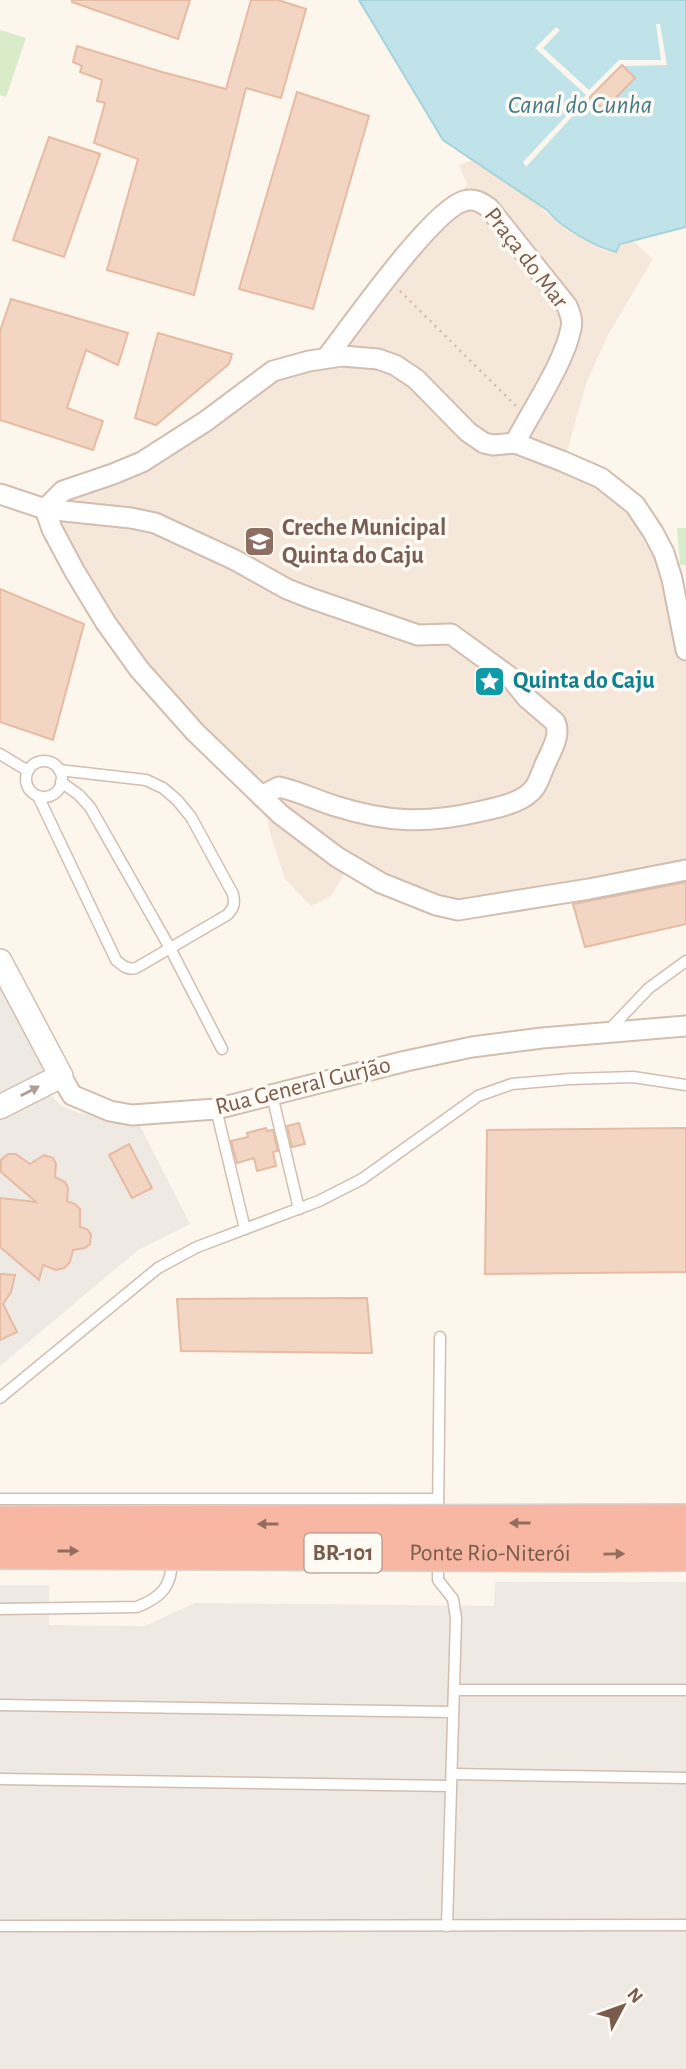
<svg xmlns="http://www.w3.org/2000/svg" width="686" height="2069" viewBox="0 0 686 2069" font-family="'Alegreya Sans',sans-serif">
<rect width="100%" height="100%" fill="#fdf6ec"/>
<path fill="#f5e8da" d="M 499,151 L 523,186 L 545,212 L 568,231 L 603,250 L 616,253 L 628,237 L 653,259 L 609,333 L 587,381 L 564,462 L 602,482 L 658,540 L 674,633 L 686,660 L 686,859 L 467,910 L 349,866 L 331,896 L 311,906 L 285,879 L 269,829 L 263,786 L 230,758 L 127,643 L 49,517 L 63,494 L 115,479 L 269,378 L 326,364 L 447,216 L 467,184 L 459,165 Z"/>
<g fill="#efe9e4">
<path d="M 0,986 L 50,1074 L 0,1096 Z"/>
<path d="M 48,1092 L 60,1105 L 79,1113 L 138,1122 L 190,1224 L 138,1250 L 0,1366 L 0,1118 Z"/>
<path d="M 495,1582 L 686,1582 L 686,2069 L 0,2069 L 0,1585 L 49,1585 L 49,1625 L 145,1626 L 195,1603 L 494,1606 Z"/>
</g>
<g fill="#d8ecc9">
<path d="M 0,30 L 26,38 L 6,97 L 0,95 Z"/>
<path d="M 677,528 L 686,528 L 686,565 L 680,565 Z"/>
</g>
<path fill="#bfe3e8" stroke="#a5d3da" stroke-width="2" d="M 359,0 L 686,0 L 686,227 L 620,244 L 616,252 C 595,247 560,227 547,210 L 443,140 Z"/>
<path fill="#fdf6ec" d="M 656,24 L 660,24 L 667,65 L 623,66 L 635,78 L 604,110 L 590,97 L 526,167 L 523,162 L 586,95 L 535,48 L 556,27 L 560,30 L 543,48 L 589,90 L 619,60 L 661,60 Z"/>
<g fill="#f3d5c3" stroke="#e6bba3" stroke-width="2">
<path d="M 72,0 L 190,0 L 178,39 L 72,2 Z"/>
<path d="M 251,0 L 278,0 L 306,9 L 281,98 L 246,88 L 194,295 L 107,270 L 138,159 L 94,143 L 105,103 L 97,101 L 102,80 L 80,72 L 82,66 L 73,62 L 77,46 L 162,72 L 226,89 Z"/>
<path d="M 622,65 L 635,78 L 604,110 L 590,97 Z"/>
<path d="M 297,92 L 369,116 L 313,309 L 239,289 Z"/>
<path d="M 49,137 L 100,154 L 64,257 L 13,240 Z"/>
<path d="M 11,299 L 128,333 L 118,365 L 86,350 L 67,408 L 103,421 L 93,450 L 0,420 L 0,331 Z"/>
<path d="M 158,333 L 232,354 L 229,364 L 156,425 L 135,418 Z"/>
<path d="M 0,589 L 84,624 L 53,740 L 0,722 Z"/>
<path d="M 686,882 L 686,924 L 585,947 L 573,904 Z"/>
<path d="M 299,1123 L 305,1144 L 292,1147 L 287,1126 Z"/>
<path d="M 266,1128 L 267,1131 L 273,1130 L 278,1151 L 273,1152 L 276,1166 L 257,1171 L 254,1158 L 237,1163 L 231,1141 L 248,1137 L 247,1133 Z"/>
<path d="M 686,1128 L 686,1272 L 485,1274 L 487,1130 Z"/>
<path d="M 129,1144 L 152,1188 L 132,1198 L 109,1155 Z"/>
<path d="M 8,1154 L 16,1154 L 30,1164 L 44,1155 L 53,1158 L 56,1164 L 55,1177 L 65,1182 L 68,1188 L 67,1201 L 75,1204 L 80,1209 L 80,1227 L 87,1229 L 91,1234 L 90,1244 L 85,1248 L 73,1250 L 70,1262 L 64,1268 L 56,1270 L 43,1265 L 39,1280 L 0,1247 L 0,1198 L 36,1202 L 1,1172 L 1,1160 Z"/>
<path d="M 0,1274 L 15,1275 L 11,1292 L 3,1304 L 17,1332 L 0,1340 Z"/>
<path d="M 367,1298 L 372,1353 L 181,1351 L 177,1299 Z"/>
</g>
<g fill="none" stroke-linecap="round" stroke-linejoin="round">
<defs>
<g id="service">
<path d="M 0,754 L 28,771"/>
<circle cx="44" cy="779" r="18"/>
<path d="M 61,782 L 79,795 L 90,807 L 170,948 L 222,1049"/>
<path d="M 38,796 L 116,960 C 123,966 127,970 136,968 L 227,915 C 234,908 235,904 233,894 L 191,817 L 177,800 L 163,788 L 146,780 L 59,770"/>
<path d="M 608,1031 L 649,988 L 686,961"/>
<path d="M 272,1095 L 299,1209"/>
<path d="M 216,1109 L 245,1229"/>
<path d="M 0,1398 L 158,1268 L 197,1247 L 319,1201 L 362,1179 L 478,1096 L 512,1084 L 570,1079 L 633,1077 L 686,1085"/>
<path d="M 0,1499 L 438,1499"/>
<path d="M 438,1518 L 440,1337"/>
<path d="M 438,1558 L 438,1580 L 453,1599 L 456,1618 L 447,1926"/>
<path d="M 0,1609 L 137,1607 C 162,1597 172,1586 172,1559"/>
<path d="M 454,1690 L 686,1690"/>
<path d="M 0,1705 L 453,1712"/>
<path d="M 452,1774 L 686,1778"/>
<path d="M 0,1779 L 451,1786"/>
<path d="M 0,1926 L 686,1925"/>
</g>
<g id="minor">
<path d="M 327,357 C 351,326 432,210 464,201 C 474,198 481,202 489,208 L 567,306 C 570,313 573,320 571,328 C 565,362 531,411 515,443"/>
<path d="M 0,494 L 45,509 L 131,518 L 155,523 L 235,560 L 287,589 L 310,598 L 418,635 L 451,634 L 510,677 L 527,698 L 555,722 C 562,736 549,754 544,767 C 541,774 539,781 535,787 C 525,802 500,807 482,811 C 427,824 389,823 335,806 C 316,800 298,791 279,787 L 261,796"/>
<path d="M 686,650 L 672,579 L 664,553 L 653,532 L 635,505 L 601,478 L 562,461 L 515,443 L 493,445 L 484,443 L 468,432 L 416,379 L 395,365 L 378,359 L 342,356 L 309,361 L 273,371 L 206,421 L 142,462 L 113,474 L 63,491 L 45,509 L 52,529 L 75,572 L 106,623 L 139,669 L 195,732 L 280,814 L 337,857 L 381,883 L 436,905 L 458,910 L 589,889 L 686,870"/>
<path d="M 61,1076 L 72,1095 L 110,1111 L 132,1115 L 216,1109 L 406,1061 L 472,1047 L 542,1038 L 686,1026"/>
</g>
<path id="tertiary" d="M 0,961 L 61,1076 L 0,1107"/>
</defs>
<use href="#service" stroke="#d1beb0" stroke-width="13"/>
<use href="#minor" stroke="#d1beb0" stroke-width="23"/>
<use href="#tertiary" stroke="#d1beb0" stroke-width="26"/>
<path stroke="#d9b8a5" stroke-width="2.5" stroke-dasharray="2 5" stroke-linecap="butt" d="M 400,291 L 517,407"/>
<use href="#service" stroke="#fff" stroke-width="10"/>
<use href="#minor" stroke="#fff" stroke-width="19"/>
<use href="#tertiary" stroke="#fff" stroke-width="23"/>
<defs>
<g id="motorway-bridge">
<path d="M 0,1524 L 686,1522"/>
<path id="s1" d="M 0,1551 L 591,1554 L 686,1553"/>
</g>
</defs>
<use href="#motorway-bridge" stroke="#dad1cd" stroke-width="38" stroke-linecap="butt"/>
<use href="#motorway-bridge" stroke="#f7b7a3" stroke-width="35"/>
</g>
<defs><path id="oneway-solid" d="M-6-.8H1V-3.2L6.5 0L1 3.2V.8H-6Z" transform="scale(1.75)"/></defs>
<use fill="#af9d94" href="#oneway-solid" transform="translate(30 1091) rotate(-27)"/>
<g fill="#936e5e">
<use href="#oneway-solid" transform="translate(520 1523) rotate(180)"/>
<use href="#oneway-solid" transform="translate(268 1524) rotate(180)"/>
<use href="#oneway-solid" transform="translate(68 1551)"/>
<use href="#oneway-solid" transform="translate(614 1554) rotate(-1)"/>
</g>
<defs>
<symbol id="school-square" viewBox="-11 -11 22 22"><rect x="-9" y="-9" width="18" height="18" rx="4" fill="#8d6e63" stroke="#fffaf3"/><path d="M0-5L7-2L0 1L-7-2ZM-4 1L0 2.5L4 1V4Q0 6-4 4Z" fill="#fff"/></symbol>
<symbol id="sight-square" viewBox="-11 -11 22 22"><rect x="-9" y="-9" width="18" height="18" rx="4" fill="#0f9aa8" stroke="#fffaf3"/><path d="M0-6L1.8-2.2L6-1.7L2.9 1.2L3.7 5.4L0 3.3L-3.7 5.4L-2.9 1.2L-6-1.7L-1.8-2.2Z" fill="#fff"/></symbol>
</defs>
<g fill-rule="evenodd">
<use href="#school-square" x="242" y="524" width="35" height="35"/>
<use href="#sight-square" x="472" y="664" width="35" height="35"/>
</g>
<g text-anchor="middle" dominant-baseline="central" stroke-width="7" stroke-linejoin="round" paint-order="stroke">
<rect fill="#fffaf3" stroke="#a28b7f" stroke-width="2" x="304.5" y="1533.5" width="77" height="39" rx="5"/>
<g font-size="23" font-weight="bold" fill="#7a5c4d">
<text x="343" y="1553">BR-101</text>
</g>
<g font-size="24" fill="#7a5c4d" stroke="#fffaf3">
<text transform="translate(526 258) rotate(52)">Praça do Mar</text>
<text transform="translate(303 1086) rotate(-14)">Rua General Gurjão</text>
<text stroke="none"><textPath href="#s1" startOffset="490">Ponte Rio-Niterói</textPath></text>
</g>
<g font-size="24" font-weight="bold" fill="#785e54" stroke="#fffaf3" text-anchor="start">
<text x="282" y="528">Creche Municipal<tspan x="282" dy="28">Quinta do Caju</tspan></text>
</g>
<g font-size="24" font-weight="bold" fill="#0d838f" stroke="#fffaf3" text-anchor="start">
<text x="513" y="681">Quinta do Caju</text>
</g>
<g font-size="26" font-style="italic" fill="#437c86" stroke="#fffaf3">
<text x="580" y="105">Canal do Cunha</text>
</g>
</g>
<g transform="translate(623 2006) rotate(49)" stroke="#fffaf3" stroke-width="5" paint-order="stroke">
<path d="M0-5L12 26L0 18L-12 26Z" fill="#7a5c4d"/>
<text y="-10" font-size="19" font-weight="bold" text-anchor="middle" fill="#7a5c4d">N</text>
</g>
</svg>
